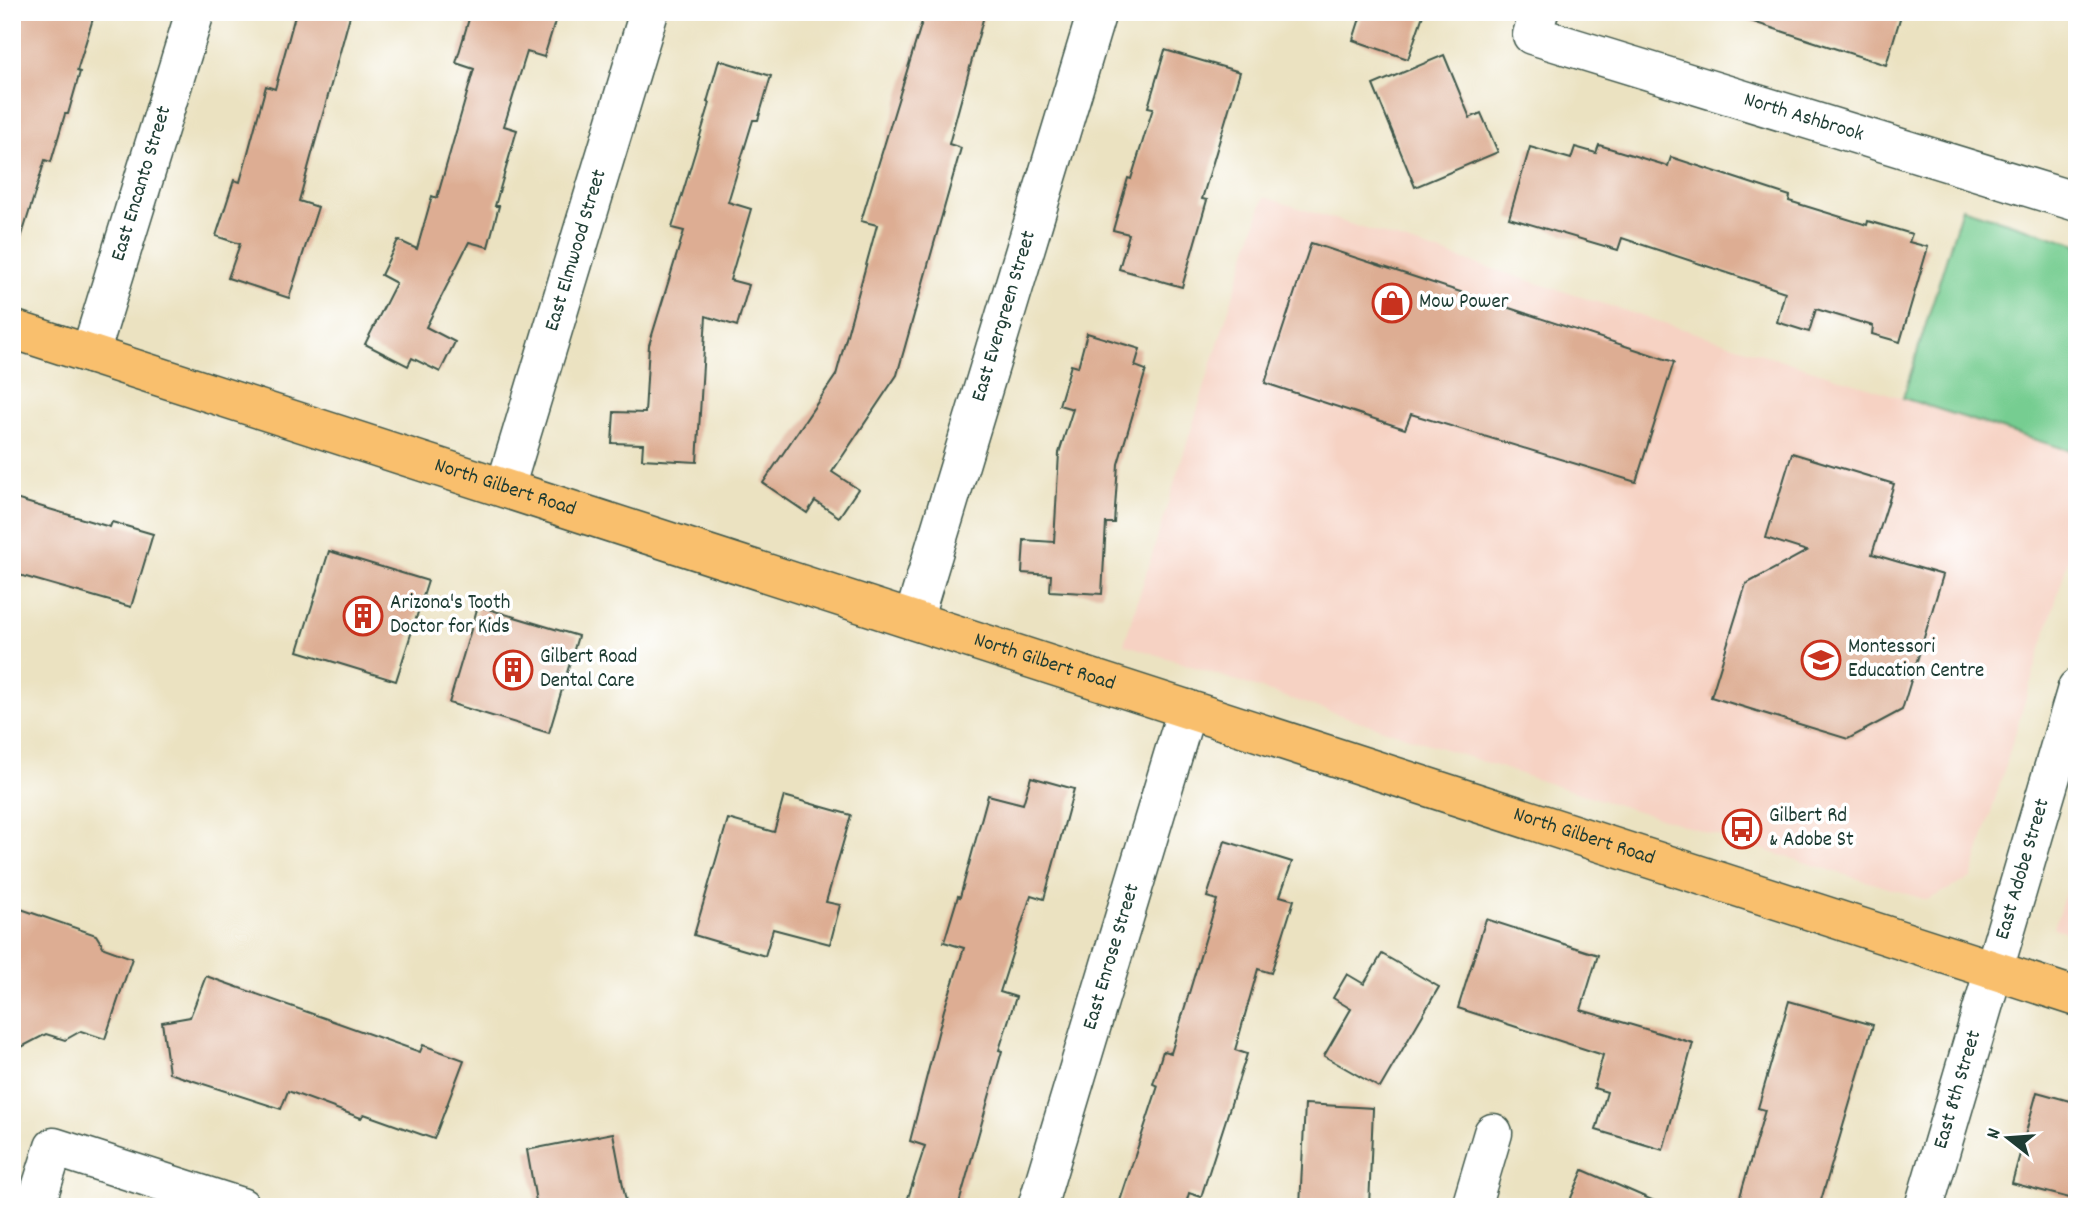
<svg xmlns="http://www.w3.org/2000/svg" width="2089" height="1219" viewBox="0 0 2089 1219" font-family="Dekko,sans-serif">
<rect width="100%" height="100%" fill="#fff"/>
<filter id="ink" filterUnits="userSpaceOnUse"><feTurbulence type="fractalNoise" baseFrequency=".0143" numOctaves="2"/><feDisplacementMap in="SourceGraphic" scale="14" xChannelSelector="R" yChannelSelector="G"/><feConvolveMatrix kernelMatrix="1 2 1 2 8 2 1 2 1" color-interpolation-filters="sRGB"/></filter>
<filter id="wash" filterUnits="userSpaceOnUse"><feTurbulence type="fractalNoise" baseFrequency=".00686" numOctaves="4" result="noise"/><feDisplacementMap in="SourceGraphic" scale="28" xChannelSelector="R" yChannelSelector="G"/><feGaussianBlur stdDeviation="1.57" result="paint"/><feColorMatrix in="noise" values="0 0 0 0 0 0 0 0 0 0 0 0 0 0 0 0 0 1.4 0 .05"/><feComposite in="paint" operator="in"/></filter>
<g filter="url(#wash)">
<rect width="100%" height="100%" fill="#ebe2c1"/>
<g fill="#f6d2c3">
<path d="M 1264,197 L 2077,453 L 2077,531 L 1971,878 L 1927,900 L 1566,789 L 1124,644 Z"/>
<path d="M 2077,855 L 2077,935 L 2054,928 Z"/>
</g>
<path fill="#76cd91" stroke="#4a8562" stroke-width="2" d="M 1962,208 L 2077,244 L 2077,453 L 1903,398 Z"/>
<g id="blocks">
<g fill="#ddad93">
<path d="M 12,12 L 95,12 L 77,71 L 80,72 L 68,114 L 65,114 L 51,162 L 45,160 L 19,245 L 12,244 Z"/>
<path d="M 296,12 L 351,12 L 299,201 L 318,207 L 289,298 L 228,278 L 240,244 L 216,236 L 234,180 L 240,182 L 266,86 L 275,89 Z"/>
<path d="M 471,12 L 558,12 L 544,57 L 527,52 L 504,126 L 517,130 L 495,206 L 499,206 L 488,247 L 469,242 L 426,327 L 455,342 L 440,372 L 412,358 L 408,366 L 365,344 L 396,283 L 381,275 L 398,240 L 417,249 L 432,196 L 437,198 L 474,69 L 456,63 Z"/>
<path d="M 925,12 L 985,12 L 949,144 L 961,148 L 897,375 L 832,472 L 858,489 L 839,517 L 815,501 L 807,513 L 763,483 L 836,375 L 877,225 L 861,221 Z"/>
<path d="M 1362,12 L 1424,12 L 1408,59 L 1353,40 Z"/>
<path d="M 1741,12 L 1902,12 L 1886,65 L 1741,18 Z"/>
<path d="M 1165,50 L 1240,72 L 1202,199 L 1207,200 L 1182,287 L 1119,269 L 1129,234 L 1113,230 L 1128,178 L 1131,179 L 1153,108 L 1148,107 Z"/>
<path d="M 1444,55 L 1470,118 L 1481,113 L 1498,152 L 1415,187 L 1373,85 Z"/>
<path d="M 719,60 L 771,76 L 758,120 L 753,120 L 728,202 L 751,209 L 730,280 L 749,285 L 737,326 L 706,316 L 697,462 L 642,459 L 643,444 L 612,443 L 614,412 L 645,413 L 649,345 L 684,231 L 672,228 L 710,103 L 707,102 Z"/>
<path d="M 1599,145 L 1668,166 L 1671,157 L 1790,196 L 1789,201 L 1867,225 L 1868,221 L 1912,234 L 1909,242 L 1928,247 L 1900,342 L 1872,334 L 1873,326 L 1816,309 L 1809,332 L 1777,322 L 1785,292 L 1622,238 L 1618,250 L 1509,218 L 1530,147 L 1571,159 L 1575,147 L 1596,153 Z"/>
<path d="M 1311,243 L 1674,362 L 1636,482 L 1411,414 L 1405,429 L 1265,383 Z"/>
<path d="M 1087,333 L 1140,349 L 1135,366 L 1146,370 L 1118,464 L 1114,523 L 1106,523 L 1102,594 L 1050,591 L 1051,575 L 1022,573 L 1024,540 L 1054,542 L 1059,453 L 1073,409 L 1059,405 L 1071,365 L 1078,367 Z"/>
<path d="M 1792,453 L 1894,484 L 1872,554 L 1943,575 L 1902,710 L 1848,739 L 1711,697 L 1746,584 L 1807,551 L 1766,538 Z"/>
<path d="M 12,498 L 110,527 L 112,522 L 153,534 L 131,607 L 12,573 Z"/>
<path d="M 329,551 L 428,581 L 396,681 L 298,651 Z"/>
<path d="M 478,606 L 578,636 L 549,733 L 449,703 Z"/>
<path d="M 1031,777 L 1074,789 L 1044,899 L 1031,895 L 1000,992 L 1016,997 L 999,1050 L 1002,1051 L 958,1207 L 905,1207 L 925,1146 L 910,1141 L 944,1010 L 964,948 L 944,942 L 958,896 L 960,897 L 988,795 L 1023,804 Z"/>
<path d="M 784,796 L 851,815 L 826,902 L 840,905 L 830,944 L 773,929 L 765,956 L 694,935 L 728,819 L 774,832 Z"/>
<path d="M 1225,841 L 1292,862 L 1280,896 L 1294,900 L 1271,973 L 1258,969 L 1235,1050 L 1247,1054 L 1201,1197 L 1189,1193 L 1185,1207 L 1118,1207 L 1158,1086 L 1153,1084 L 1163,1051 L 1171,1053 L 1217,900 L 1207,897 Z"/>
<path d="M 18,908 L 96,935 L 104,948 L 132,958 L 105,1039 L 81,1031 L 65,1040 L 46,1034 L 12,1052 L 12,927 Z"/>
<path d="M 1486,919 L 1598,955 L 1581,1010 L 1693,1043 L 1663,1150 L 1596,1130 L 1607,1092 L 1594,1088 L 1603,1055 L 1458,1008 Z"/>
<path d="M 1382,954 L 1439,987 L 1380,1088 L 1324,1056 L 1351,1009 L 1333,998 L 1347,974 L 1364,984 Z"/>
<path d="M 206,976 L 420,1052 L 423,1045 L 464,1060 L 434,1139 L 364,1114 L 361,1118 L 288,1091 L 281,1109 L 169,1073 L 162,1022 L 190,1017 Z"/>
<path d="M 1789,1001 L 1873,1025 L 1819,1207 L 1737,1207 L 1765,1110 L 1758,1108 Z"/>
<path d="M 2037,1092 L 2077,1103 L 2077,1200 L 2012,1183 Z"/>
<path d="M 1305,1104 L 1373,1108 L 1369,1207 L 1300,1207 Z"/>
<path d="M 613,1133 L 627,1207 L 537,1207 L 527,1150 Z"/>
<path d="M 1583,1170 L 1668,1207 L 1567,1207 Z"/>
</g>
</g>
</g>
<g filter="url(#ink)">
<use href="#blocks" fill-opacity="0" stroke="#3e5649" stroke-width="2"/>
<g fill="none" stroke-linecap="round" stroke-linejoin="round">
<defs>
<g id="minor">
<path id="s1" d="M 1539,12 L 1532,35 L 2077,202"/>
<path id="s2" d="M 90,354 L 195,12"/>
<path id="s3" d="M 505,488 L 649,12"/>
<path id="s4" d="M 913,620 L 1097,12"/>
<path d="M 35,1207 L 54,1147 L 241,1207"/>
<path id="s5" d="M 1037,1207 L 1187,709"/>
<path d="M 1471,1207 L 1493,1133"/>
<path id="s6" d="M 1924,1207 L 2077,688"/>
</g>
<g id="major">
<path id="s7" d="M 12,329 L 2077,997"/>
</g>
</defs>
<use href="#minor" stroke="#3e5649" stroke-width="41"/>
<use href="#major" stroke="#3e5649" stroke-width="41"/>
<use href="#minor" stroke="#fff" stroke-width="38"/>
<use href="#major" stroke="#f9bf6d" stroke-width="38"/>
</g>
</g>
<defs>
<symbol id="shop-ring" viewBox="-11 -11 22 22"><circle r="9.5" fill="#fff" stroke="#c8321e" stroke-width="1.5"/><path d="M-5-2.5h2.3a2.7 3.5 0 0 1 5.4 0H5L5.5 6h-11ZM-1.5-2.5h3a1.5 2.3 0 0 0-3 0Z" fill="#c8321e"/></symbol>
<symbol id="building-ring" viewBox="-11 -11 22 22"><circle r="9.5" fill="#fff" stroke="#c8321e" stroke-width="1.5"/><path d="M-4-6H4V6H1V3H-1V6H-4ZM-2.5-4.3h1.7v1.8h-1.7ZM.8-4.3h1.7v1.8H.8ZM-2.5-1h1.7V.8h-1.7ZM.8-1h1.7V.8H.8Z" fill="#c8321e"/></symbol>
<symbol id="school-ring" viewBox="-11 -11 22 22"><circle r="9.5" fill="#fff" stroke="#c8321e" stroke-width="1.5"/><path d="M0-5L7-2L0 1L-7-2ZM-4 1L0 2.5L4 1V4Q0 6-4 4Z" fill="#c8321e"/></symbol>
<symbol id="bus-ring" viewBox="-11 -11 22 22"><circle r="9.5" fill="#fff" stroke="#c8321e" stroke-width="1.5"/><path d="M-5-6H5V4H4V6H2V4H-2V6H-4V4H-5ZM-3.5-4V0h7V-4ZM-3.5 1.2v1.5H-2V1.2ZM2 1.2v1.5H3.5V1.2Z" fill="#c8321e"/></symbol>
</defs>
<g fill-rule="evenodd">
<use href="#shop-ring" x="1370" y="281" width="44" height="44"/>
<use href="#building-ring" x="341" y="594" width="44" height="44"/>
<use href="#school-ring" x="1799" y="638" width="44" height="44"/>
<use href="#building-ring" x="491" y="648" width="44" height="44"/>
<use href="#bus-ring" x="1720" y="807" width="44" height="44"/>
</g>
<g text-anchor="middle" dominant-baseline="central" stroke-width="7" stroke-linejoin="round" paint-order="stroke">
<g font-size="21" fill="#1f3d34" stroke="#fff">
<text stroke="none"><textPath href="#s1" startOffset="308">North Ashbrook</textPath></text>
<text stroke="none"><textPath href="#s2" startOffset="178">East Encanto Street</textPath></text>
<text stroke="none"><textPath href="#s3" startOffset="248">East Elmwood Street</textPath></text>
<text stroke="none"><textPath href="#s4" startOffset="317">East Evergreen Street</textPath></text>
<text stroke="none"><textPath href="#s7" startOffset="518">North Gilbert Road</textPath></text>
<text stroke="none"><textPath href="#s7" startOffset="1085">North Gilbert Road</textPath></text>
<text stroke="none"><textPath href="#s7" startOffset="1652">North Gilbert Road</textPath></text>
<text stroke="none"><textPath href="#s6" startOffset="352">East Adobe Street</textPath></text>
<text stroke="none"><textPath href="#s5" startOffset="261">East Enrose Street</textPath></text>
<text stroke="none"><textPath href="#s6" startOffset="122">East 8th Street</textPath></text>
</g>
<g font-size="21" fill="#1f3d34" stroke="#fff" text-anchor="start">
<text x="1419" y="303">Mow Power</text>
<text x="390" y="604">Arizona's Tooth<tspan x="390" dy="24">Doctor for Kids</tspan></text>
<text x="1848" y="648">Montessori<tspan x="1848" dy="24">Education Centre</tspan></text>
<text x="540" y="658">Gilbert Road<tspan x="540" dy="24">Dental Care</tspan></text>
<text x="1769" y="817">Gilbert Rd<tspan x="1769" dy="24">&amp; Adobe St</tspan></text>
</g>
</g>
<rect width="2089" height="1219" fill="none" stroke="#fff" stroke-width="42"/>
<g transform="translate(2008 1138) rotate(287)" stroke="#ffffff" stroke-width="5" paint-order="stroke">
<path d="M0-5L12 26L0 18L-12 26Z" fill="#1f3d34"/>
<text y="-10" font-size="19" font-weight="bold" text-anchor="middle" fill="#1f3d34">N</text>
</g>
</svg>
